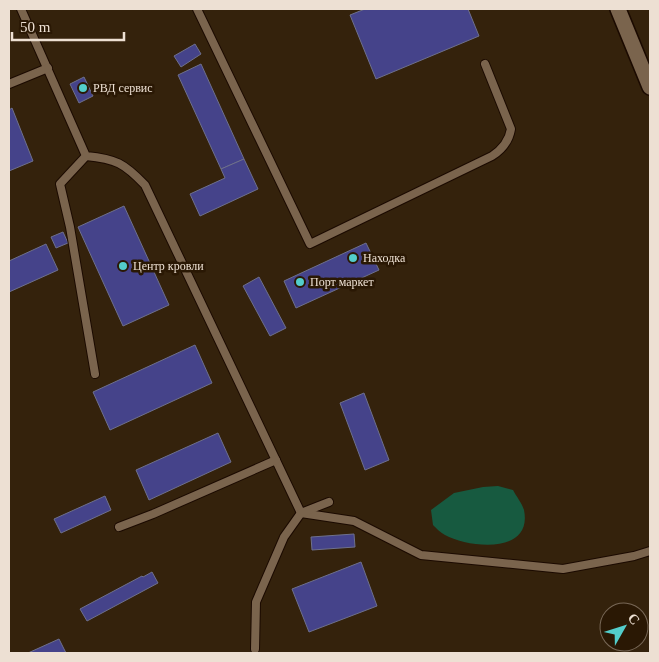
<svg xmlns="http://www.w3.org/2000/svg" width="659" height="662" viewBox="0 0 659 662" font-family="Georgia,serif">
<rect width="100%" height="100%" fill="#34220c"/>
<path fill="#175a40" d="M 498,486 L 513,490 C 516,496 522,503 524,510 C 533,555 469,548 445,535 C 441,533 436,528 433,525 L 431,510 L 454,493 L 483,487 Z"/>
<g fill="#45438a" stroke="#6e708c">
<path d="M 365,9 L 468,9 L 479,36 L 376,79 L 350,15 Z"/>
<path d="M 195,44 L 201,54 L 181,67 L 174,56 Z"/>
<path d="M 201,64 L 244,159 L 221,169 L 178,75 Z"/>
<path d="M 84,77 L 93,96 L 79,103 L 70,84 Z"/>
<path d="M 12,108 L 33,161 L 9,171 L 9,110 Z"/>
<path d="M 244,159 L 258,189 L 200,216 L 190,194 L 225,178 L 221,169 Z"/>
<path d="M 124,206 L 169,305 L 123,326 L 78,227 Z"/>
<path d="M 63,232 L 68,243 L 56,248 L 51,237 Z"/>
<path d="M 366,243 L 379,270 L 296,308 L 284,281 Z"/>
<path d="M 46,244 L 58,270 L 9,292 L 9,261 Z"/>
<path d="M 259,277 L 286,328 L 270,336 L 243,286 Z"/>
<path d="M 195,345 L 212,383 L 110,430 L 93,392 Z"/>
<path d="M 364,393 L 389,460 L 365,470 L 340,403 Z"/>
<path d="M 218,433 L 231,462 L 149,500 L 136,470 Z"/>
<path d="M 105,496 L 111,510 L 61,533 L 54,519 Z"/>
<path d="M 354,534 L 355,547 L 312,550 L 311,537 Z"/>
<path d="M 361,562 L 377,606 L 309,632 L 292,589 Z"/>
<path d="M 152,572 L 158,583 L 87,621 L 80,609 L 142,576 L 143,577 Z"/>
<path d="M 59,639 L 66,653 L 28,653 Z"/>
</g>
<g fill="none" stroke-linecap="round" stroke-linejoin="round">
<defs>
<g id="lane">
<path d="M 21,9 L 86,156 C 116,159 124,163 145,185 L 301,513"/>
<path d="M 197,9 L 310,244 L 492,156 C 503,149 509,141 511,129 L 485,64"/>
<path d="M 9,84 L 48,68"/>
<path d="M 86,156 L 60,184 L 70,227 L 95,374"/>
<path d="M 301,513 L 354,521 L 421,555 L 563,569 L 634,556 L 650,551"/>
<path d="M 119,527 L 153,514 L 276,460"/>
<path d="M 255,649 L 256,602 L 284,537 L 301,513 L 329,502"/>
</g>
<path id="street" d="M 618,9 L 650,87"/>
</defs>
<use href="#lane" stroke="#1b0a00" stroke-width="10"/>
<use href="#street" stroke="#1b0a00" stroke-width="18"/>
<use href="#lane" stroke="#7a644d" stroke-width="8"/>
<use href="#street" stroke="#7a644d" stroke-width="15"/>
</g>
<g fill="#53cdcb" stroke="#2a1804" stroke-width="2">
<circle cx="83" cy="88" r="5"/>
<circle cx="353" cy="258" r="5"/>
<circle cx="123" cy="266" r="5"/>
<circle cx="300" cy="282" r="5"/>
</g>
<g text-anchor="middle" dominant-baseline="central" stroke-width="5" stroke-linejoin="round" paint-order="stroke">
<g font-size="12" fill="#ede0d3" stroke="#2a1804" text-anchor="start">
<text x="93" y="88">РВД сервис</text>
<text x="363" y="258">Находка</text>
<text x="133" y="266">Центр кровли</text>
<text x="310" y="282">Порт маркет</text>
</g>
</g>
<rect width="659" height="662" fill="none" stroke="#ede0d3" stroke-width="20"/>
<g transform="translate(624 627) rotate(51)"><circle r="24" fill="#2a1804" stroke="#786857"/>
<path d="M0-4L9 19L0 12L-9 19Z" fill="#53cdcb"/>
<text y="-8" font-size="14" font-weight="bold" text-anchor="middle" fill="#ede0d3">С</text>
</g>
<path d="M12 32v8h112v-8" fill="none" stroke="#ede0d3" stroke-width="2.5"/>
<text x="20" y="32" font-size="15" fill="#ede0d3" stroke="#2a1804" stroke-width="4" paint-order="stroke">50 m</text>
</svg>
